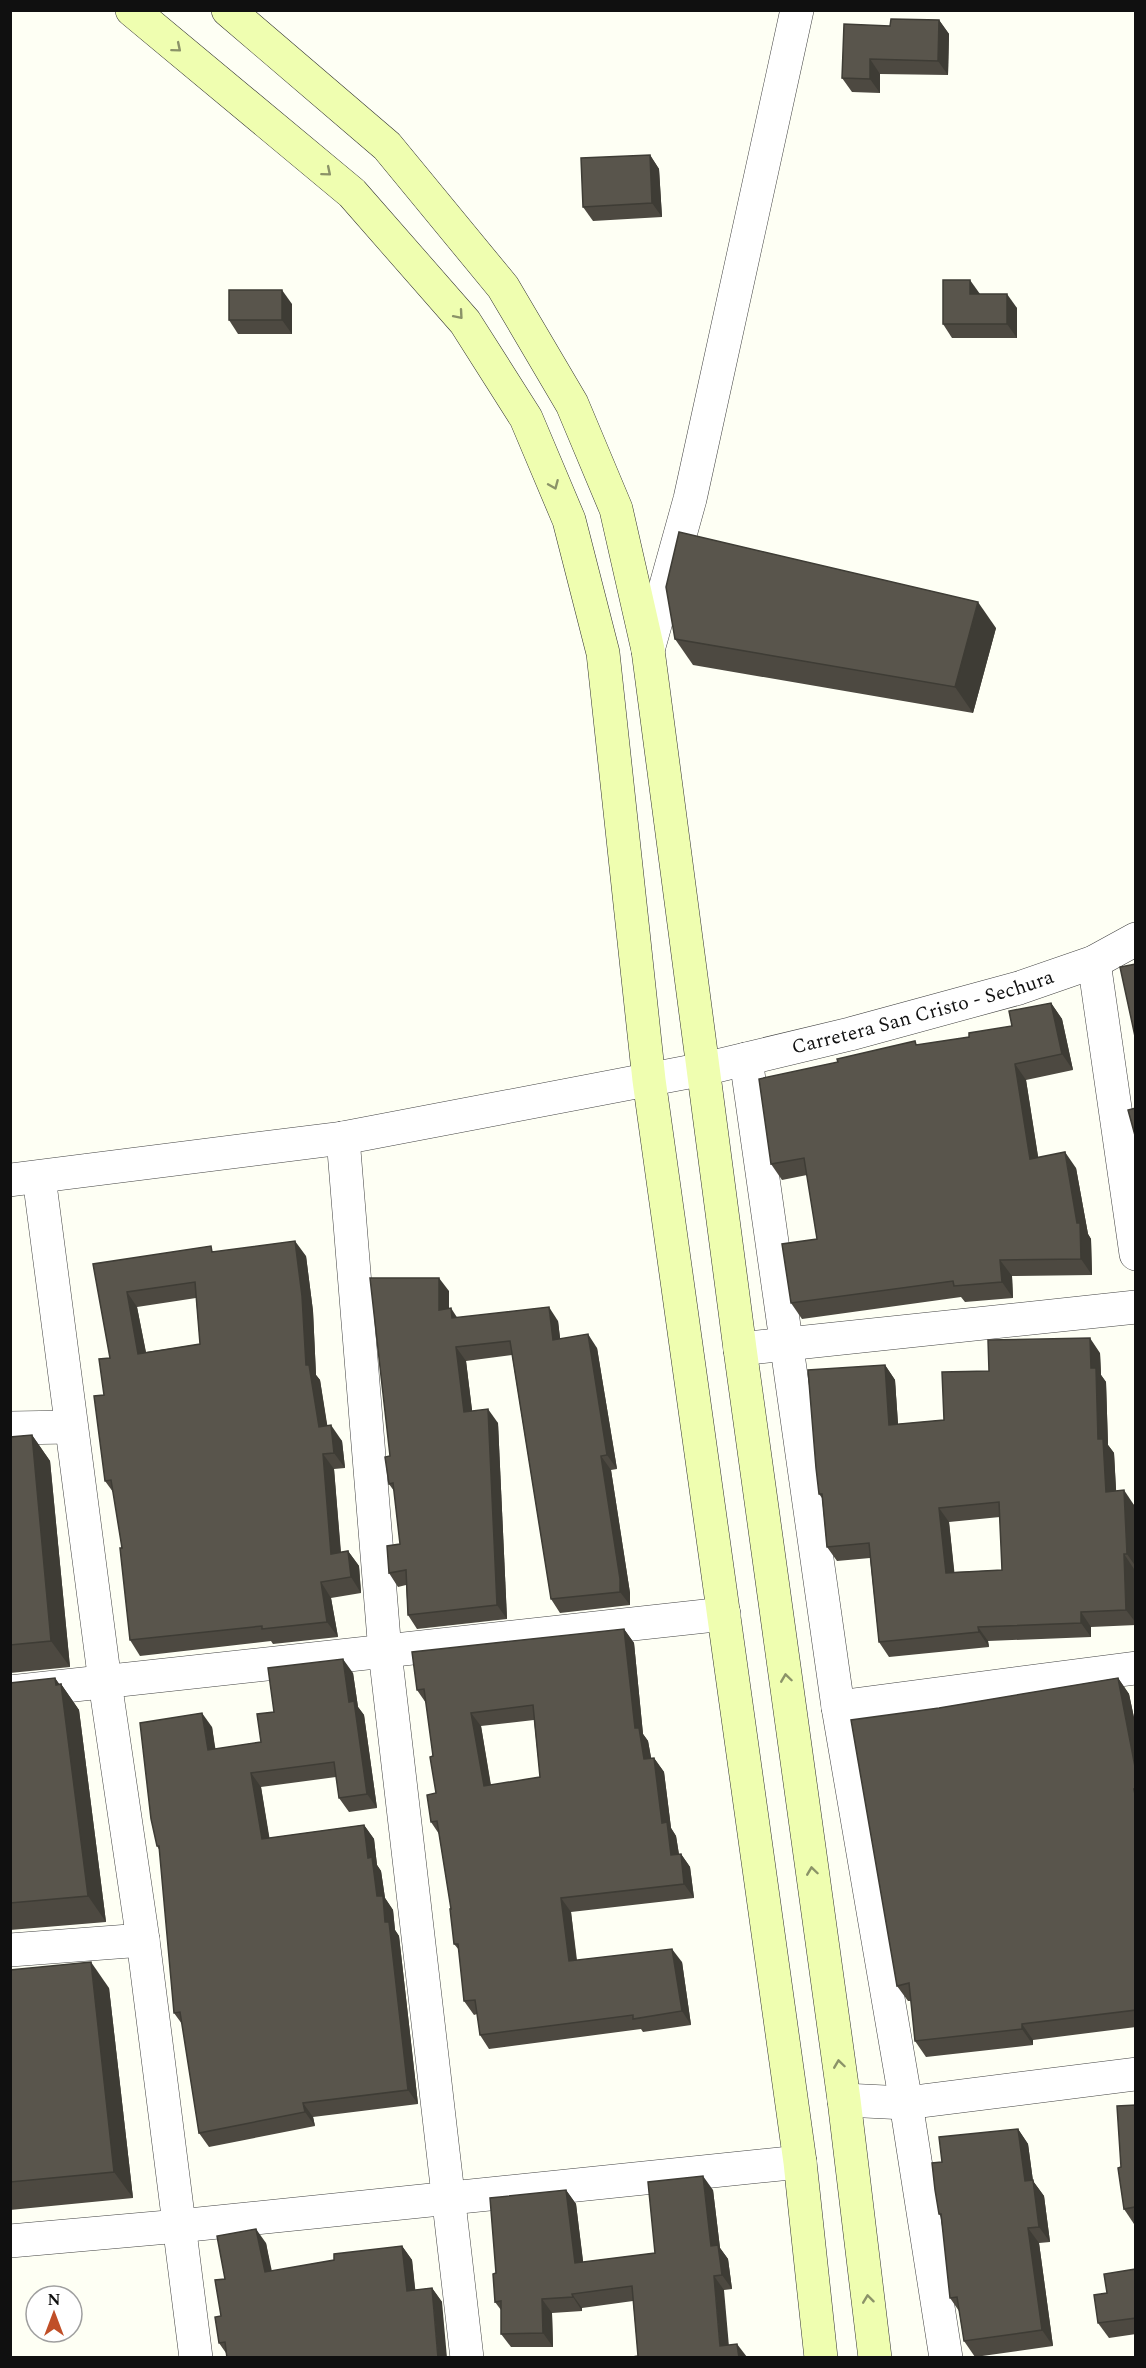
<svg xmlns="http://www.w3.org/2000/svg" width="1146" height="2368" viewBox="0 0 1146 2368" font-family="Spectral,serif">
<rect width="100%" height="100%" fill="#fefff4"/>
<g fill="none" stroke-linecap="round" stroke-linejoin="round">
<defs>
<g id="minor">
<path d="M 648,650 L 690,499 L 797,10"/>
<path d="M 1094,962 L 1136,1254"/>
<path d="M 746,1059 L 838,1707 L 906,2103 L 946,2358"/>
<path d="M 343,1138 L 385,1652 L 467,2358"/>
<path d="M 39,1177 L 105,1682 L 143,1940 L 196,2358"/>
<path d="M 10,1180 L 343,1138 L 704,1069"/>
<path d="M 740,1349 L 1136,1307"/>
<path d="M 10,1428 L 71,1427"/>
<path d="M 10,1692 L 724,1614"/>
<path d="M 838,1707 L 1136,1668"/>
<path d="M 10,1950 L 143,1940"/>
<path d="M 844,2100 L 906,2103 L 1136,2074"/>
<path d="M 10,2241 L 179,2226 L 800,2162"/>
</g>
<g id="tertiary">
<path id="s1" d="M 704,1069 L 850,1034 L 1019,988 L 1094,962 L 1136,939"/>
</g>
<g id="secondary">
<path d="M 132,10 L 352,193 L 465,322 L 526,418 L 569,520 L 603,653 L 649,1080 L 800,2162 L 821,2358"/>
<path d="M 228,10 L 387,146 L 503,287 L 572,404 L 616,509 L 648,650 L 740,1349 L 844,2100 L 875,2358"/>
</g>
</defs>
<use href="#minor" stroke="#434343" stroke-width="34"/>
<use href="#tertiary" stroke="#434343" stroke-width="34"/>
<use href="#secondary" stroke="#323232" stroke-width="34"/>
<use href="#minor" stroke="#fff" stroke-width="33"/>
<use href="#tertiary" stroke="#fff" stroke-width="33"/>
<use href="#secondary" stroke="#effeb0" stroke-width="33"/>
</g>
<g fill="#4d4941" fill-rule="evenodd">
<path d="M 939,20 L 949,34 L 948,75 L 880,74 L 880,93 L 852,92 L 842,78 L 890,26 Z"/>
<path d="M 650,155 L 659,169 L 662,217 L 593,221 L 583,207 Z"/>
<path d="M 980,294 L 1017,308 L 1017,338 L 952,338 L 943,324 Z"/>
<path d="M 292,304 L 292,334 L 238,334 L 229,320 Z"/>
<path d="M 996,628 L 973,713 L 693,665 L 675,639 Z"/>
<path d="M 1051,1003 L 1062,1019 L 1073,1070 L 1026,1080 L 1038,1157 L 1076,1168 L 1088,1234 L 1091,1239 L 1092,1275 L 1012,1276 L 1013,1298 L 965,1302 L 961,1297 L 802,1319 L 791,1303 L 817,1239 L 807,1175 L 782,1180 L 771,1164 L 918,1045 L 969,1037 L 1012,1026 Z"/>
<path d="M 215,1251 L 306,1256 L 313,1311 L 316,1375 L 320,1380 L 327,1426 L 342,1441 L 345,1468 L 334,1469 L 341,1552 L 348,1551 L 359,1566 L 361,1593 L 331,1598 L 338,1637 L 273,1644 L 271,1641 L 140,1656 L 130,1640 L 122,1548 L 113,1492 L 105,1481 L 104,1395 L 110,1358 L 93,1264 ZM 196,1298 L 200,1344 L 146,1352 L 137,1307 Z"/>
<path d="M 449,1291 L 449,1309 L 457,1318 L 558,1321 L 560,1338 L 597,1348 L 617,1469 L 611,1470 L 630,1593 L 630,1605 L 560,1613 L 551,1599 L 512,1355 L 466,1361 L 472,1411 L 498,1423 L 507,1619 L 417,1629 L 408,1615 L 406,1585 L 398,1587 L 389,1573 L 400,1544 L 394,1491 L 389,1484 L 390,1456 Z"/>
<path d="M 1100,1353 L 1101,1375 L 1106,1382 L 1108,1445 L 1114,1453 L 1116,1491 L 1134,1505 L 1136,1569 L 1134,1569 L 1136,1625 L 1091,1627 L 1091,1637 L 988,1641 L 989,1647 L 889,1657 L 879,1642 L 870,1558 L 837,1561 L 827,1547 L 822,1498 L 819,1494 L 885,1365 L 895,1380 L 898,1424 L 944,1420 L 989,1371 ZM 1000,1517 L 1002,1570 L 954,1572 L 949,1522 Z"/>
<path d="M 32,1435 L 50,1461 L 70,1667 L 10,1673 L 10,1437 Z"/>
<path d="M 624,1629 L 634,1643 L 643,1734 L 648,1741 L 651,1758 L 654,1758 L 664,1772 L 671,1828 L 676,1836 L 679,1854 L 681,1854 L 690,1867 L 694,1898 L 571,1912 L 577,1960 L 682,1962 L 691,2025 L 643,2032 L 641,2029 L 489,2049 L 480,2035 L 477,2014 L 474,2015 L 464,2001 L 459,1950 L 454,1944 L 451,1909 L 439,1834 L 431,1822 L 436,1793 L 433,1756 L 426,1703 L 417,1690 ZM 534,1720 L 540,1777 L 491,1785 L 481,1726 Z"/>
<path d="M 353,1673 L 358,1707 L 364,1715 L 377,1808 L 349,1812 L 339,1798 L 336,1777 L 261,1787 L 269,1838 L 364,1825 L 374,1839 L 377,1865 L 381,1871 L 385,1898 L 393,1910 L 395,1930 L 399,1936 L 418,2104 L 313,2117 L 315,2126 L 209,2147 L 199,2133 L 182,2024 L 174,2013 L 160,1851 L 157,1846 L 212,1727 L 215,1749 L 261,1742 L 274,1712 Z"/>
<path d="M 55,1678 L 60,1685 L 61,1684 L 79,1710 L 106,1922 L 10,1930 L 10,1683 Z"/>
<path d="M 1118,1678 L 1129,1694 L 1136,1727 L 1136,2027 L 1033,2040 L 1033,2045 L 926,2057 L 915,2041 L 911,2001 L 908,2001 L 897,1986 L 939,1708 Z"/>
<path d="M 10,1970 L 109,1988 L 133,2198 L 10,2210 Z"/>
<path d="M 1136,2105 L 1136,2224 L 1134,2224 L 1124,2209 L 1121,2167 Z"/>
<path d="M 1018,2129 L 1028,2144 L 1033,2181 L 1044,2196 L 1050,2242 L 1039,2243 L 1053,2346 L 975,2357 L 964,2341 L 959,2311 L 950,2298 L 942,2218 L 939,2214 L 942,2162 Z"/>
<path d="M 566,2190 L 576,2204 L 583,2262 L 655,2253 L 713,2190 L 720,2248 L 728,2259 L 732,2289 L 724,2290 L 638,2356 L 633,2301 L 582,2308 L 582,2311 L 552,2313 L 553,2347 L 511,2347 L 501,2334 L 501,2310 L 495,2302 L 496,2273 Z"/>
<path d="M 266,2243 L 271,2271 L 334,2260 L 402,2246 L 412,2260 L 415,2290 L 432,2288 L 442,2302 L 226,2353 L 219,2343 L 225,2279 Z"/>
<path d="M 1136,2269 L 1136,2334 L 1109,2338 L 1098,2323 L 1107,2293 Z"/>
</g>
<g fill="#3e3c35">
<path d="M 939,20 L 949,34 L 948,75 L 938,61 Z"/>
<path d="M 870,59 L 880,74 L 880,93 L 870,79 Z"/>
<path d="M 650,155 L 659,169 L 662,217 L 652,203 Z"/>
<path d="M 970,280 L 980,294 L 970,294 Z"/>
<path d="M 282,290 L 292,304 L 292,334 L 282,320 Z"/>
<path d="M 1007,294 L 1017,308 L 1017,338 L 1007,324 Z"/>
<path d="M 978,602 L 996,628 L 973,713 L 955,687 Z"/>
<path d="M 1051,1003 L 1062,1019 L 1073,1070 L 1062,1054 Z"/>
<path d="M 1015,1064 L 1026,1080 L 1041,1175 L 1030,1159 Z"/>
<path d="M 1065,1152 L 1076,1168 L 1088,1234 L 1091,1239 L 1092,1275 L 1081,1259 L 1077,1223 Z"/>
<path d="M 295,1241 L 306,1256 L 313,1311 L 316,1375 L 320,1380 L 330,1442 L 319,1427 L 306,1365 Z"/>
<path d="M 1000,1260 L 1012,1276 L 1013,1298 L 1002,1282 Z"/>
<path d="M 439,1278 L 449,1291 L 449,1324 L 439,1310 Z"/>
<path d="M 127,1292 L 137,1307 L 149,1369 L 138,1354 Z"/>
<path d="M 549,1307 L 558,1321 L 562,1354 L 553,1340 Z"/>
<path d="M 451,1308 L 460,1322 L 452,1318 Z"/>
<path d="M 588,1334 L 597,1348 L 617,1469 L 607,1455 Z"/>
<path d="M 1090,1338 L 1100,1353 L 1101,1375 L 1106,1382 L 1108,1445 L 1114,1453 L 1117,1506 L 1106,1492 L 1098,1439 L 1091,1368 Z"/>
<path d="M 456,1347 L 466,1361 L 474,1426 L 464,1412 Z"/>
<path d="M 885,1365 L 895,1380 L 899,1439 L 889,1425 Z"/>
<path d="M 488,1409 L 498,1423 L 507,1619 L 497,1605 Z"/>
<path d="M 331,1425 L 342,1441 L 345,1468 L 334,1453 Z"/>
<path d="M 32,1435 L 50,1461 L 70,1667 L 51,1641 Z"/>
<path d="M 323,1454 L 334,1469 L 342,1569 L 331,1554 Z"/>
<path d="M 601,1456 L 611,1470 L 630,1593 L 630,1605 L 620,1592 Z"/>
<path d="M 1124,1490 L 1134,1505 L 1136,1567 L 1127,1554 Z"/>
<path d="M 939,1508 L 949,1522 L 956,1587 L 946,1573 Z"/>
<path d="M 348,1551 L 359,1566 L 361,1593 L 351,1577 Z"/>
<path d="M 1124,1554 L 1134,1569 L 1136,1623 L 1126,1610 Z"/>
<path d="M 321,1582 L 331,1598 L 338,1637 L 327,1622 Z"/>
<path d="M 1081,1612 L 1091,1627 L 1091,1637 L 1081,1623 Z"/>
<path d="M 978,1627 L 988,1641 L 989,1647 L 979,1632 Z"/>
<path d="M 624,1629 L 634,1643 L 643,1734 L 648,1741 L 654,1773 L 644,1759 L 635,1728 Z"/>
<path d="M 343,1659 L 353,1673 L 358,1707 L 364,1715 L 377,1808 L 367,1794 L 349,1702 Z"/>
<path d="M 55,1678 L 61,1687 L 61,1684 L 79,1710 L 106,1922 L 88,1896 Z"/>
<path d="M 1118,1678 L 1129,1694 L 1136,1727 L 1136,1772 Z"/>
<path d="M 202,1713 L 212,1727 L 218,1765 L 208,1750 Z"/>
<path d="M 471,1713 L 481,1726 L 493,1800 L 484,1786 Z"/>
<path d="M 654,1758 L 664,1772 L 671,1828 L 676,1836 L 681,1868 L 671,1855 L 662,1823 Z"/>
<path d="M 251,1773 L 261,1787 L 272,1853 L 262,1839 Z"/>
<path d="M 364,1825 L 374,1839 L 377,1865 L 381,1871 L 385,1898 L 393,1910 L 395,1930 L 399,1936 L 418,2104 L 408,2090 L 385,1922 L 377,1896 L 368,1858 Z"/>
<path d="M 681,1854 L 690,1867 L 694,1898 L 684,1884 Z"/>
<path d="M 561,1898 L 571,1912 L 578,1975 L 569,1961 Z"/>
<path d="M 672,1949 L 682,1962 L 691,2025 L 682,2011 Z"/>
<path d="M 91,1962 L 109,1988 L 133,2198 L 114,2172 Z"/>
<path d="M 1022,2024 L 1033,2040 L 1033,2045 L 1022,2029 Z"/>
<path d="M 303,2103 L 313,2117 L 315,2126 L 305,2112 Z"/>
<path d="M 1018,2129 L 1028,2144 L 1033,2181 L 1044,2196 L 1050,2242 L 1039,2227 L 1025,2181 Z"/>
<path d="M 703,2176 L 713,2190 L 720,2248 L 728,2259 L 732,2289 L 722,2275 L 711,2246 Z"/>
<path d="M 566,2190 L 576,2204 L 585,2277 L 575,2263 Z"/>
<path d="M 1028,2228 L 1039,2243 L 1053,2346 L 1042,2330 Z"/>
<path d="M 256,2229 L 266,2243 L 275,2286 L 265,2272 Z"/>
<path d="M 402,2246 L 412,2260 L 417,2305 L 407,2291 Z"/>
<path d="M 714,2276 L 724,2290 L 730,2358 L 720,2346 Z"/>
<path d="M 432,2288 L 442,2302 L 447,2358 L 438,2358 Z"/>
<path d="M 572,2294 L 582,2308 L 582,2311 L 573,2297 Z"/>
<path d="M 542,2299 L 552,2313 L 553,2347 L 543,2333 Z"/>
<path d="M 737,2344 L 747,2357 L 739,2358 Z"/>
</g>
<g fill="#59554c" stroke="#3e3c35" stroke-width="1.5" fill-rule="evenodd">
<path d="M 891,19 L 939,20 L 938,61 L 870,59 L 870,79 L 842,78 L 844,24 L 890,26 Z"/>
<path d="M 650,155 L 652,203 L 583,207 L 581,158 Z"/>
<path d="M 943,280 L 970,280 L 970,294 L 1007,294 L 1007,324 L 943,324 Z"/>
<rect x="229" y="290" width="53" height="30"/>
<path d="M 679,532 L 978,602 L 955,687 L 675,639 L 666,587 Z"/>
<path d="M 1136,964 L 1136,1041 L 1120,967 Z"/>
<path d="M 1051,1003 L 1062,1054 L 1015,1064 L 1030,1159 L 1065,1152 L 1077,1223 L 1080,1223 L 1081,1259 L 1000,1260 L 1002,1282 L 954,1286 L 953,1281 L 791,1303 L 782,1244 L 817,1239 L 804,1158 L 771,1164 L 759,1079 L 838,1062 L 837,1059 L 915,1041 L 916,1045 L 969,1037 L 969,1033 L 1012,1026 L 1009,1011 Z"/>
<path d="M 1136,1108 L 1136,1139 L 1128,1110 Z"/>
<path d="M 295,1241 L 302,1296 L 306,1365 L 309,1365 L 319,1427 L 331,1425 L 334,1453 L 323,1454 L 331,1554 L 348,1551 L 351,1577 L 321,1582 L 327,1622 L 262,1629 L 262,1626 L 130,1640 L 120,1548 L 122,1548 L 111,1480 L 105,1481 L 94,1396 L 104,1395 L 99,1359 L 110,1358 L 93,1264 L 211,1246 L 212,1252 ZM 195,1282 L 200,1344 L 138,1354 L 127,1292 Z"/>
<path d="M 370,1278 L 439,1278 L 439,1310 L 451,1308 L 452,1318 L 549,1307 L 553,1340 L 588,1334 L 607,1455 L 601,1456 L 620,1579 L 620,1592 L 551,1599 L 510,1341 L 456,1347 L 464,1412 L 488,1409 L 497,1605 L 408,1615 L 406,1570 L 389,1573 L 387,1546 L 400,1544 L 393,1483 L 389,1484 L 385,1457 L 390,1456 Z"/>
<path d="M 1090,1338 L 1091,1368 L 1096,1368 L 1098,1439 L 1103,1439 L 1106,1492 L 1124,1490 L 1127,1554 L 1124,1554 L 1126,1610 L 1081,1612 L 1081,1623 L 978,1627 L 979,1632 L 879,1642 L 869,1543 L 827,1547 L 822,1494 L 819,1494 L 816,1468 L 808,1370 L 885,1365 L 889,1425 L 944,1420 L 942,1372 L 989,1371 L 988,1340 ZM 999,1502 L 1002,1570 L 946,1573 L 939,1508 Z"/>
<path d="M 32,1435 L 51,1641 L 10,1645 L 10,1437 Z"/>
<path d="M 624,1629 L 635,1728 L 639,1728 L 644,1759 L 654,1758 L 662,1823 L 667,1822 L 671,1855 L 681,1854 L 684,1884 L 561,1898 L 569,1961 L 672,1949 L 682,2011 L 633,2019 L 633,2015 L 480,2035 L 475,2000 L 464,2001 L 458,1944 L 454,1944 L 450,1909 L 451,1909 L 437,1821 L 431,1822 L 427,1795 L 436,1793 L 430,1757 L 433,1756 L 424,1689 L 417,1690 L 412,1652 ZM 533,1705 L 540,1777 L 484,1786 L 471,1713 Z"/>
<path d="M 343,1659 L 349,1702 L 354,1701 L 367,1794 L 339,1798 L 334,1762 L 251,1773 L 262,1839 L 364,1825 L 368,1858 L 372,1857 L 377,1896 L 383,1896 L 385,1922 L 389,1922 L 408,2090 L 303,2103 L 305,2112 L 199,2133 L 180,2012 L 174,2013 L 159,1846 L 157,1846 L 151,1819 L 140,1723 L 202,1713 L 208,1750 L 261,1742 L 257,1714 L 274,1712 L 268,1668 Z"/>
<path d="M 55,1678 L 56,1685 L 61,1684 L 88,1896 L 10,1903 L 10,1683 Z"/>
<path d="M 1118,1678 L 1136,1772 L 1136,1789 L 1134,1789 L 1136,1800 L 1136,2010 L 1022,2024 L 1022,2029 L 915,2041 L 909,1983 L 897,1986 L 851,1720 L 939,1708 Z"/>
<path d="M 91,1962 L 114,2172 L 10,2182 L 10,1970 Z"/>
<path d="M 1136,2105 L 1136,2215 L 1135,2207 L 1124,2209 L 1118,2168 L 1121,2167 L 1117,2106 Z"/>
<path d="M 1018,2129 L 1025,2181 L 1033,2180 L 1039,2227 L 1028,2228 L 1042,2330 L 964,2341 L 957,2297 L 950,2298 L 941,2214 L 939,2214 L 935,2190 L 932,2163 L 942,2162 L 939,2137 Z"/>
<path d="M 703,2176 L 711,2246 L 718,2245 L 722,2275 L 714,2276 L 720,2346 L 737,2344 L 739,2358 L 627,2358 L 638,2356 L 632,2286 L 572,2294 L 573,2297 L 542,2299 L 543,2333 L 501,2334 L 501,2301 L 495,2302 L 493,2274 L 496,2273 L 490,2198 L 566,2190 L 575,2263 L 655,2253 L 648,2182 Z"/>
<path d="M 256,2229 L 265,2272 L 334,2260 L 334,2254 L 402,2246 L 407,2291 L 432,2288 L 438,2358 L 227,2358 L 225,2342 L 219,2343 L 215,2317 L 221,2316 L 215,2280 L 225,2279 L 217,2236 Z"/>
<path d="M 1136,2269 L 1136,2318 L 1098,2323 L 1094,2295 L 1107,2293 L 1104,2274 Z"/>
</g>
<defs><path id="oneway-chevron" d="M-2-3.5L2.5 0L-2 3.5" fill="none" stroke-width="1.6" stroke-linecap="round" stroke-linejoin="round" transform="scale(1.5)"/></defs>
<g stroke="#8b9368">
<use href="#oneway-chevron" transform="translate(177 48) rotate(40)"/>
<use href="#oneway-chevron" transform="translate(327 172) rotate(40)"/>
<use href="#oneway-chevron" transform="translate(459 315) rotate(49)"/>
<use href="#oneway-chevron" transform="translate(554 485) rotate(67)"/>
<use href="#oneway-chevron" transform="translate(786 1678) rotate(-98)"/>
<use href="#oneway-chevron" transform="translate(812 1871) rotate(-98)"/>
<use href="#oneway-chevron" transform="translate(839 2064) rotate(-98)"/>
<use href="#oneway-chevron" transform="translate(868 2299) rotate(-97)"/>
</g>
<g text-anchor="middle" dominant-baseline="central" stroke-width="6" stroke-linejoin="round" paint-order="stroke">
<g font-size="20" fill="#101010" stroke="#fff">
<text stroke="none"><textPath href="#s1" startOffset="226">Carretera San Cristo - Sechura</textPath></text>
</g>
</g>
<rect width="1146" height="2368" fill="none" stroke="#101010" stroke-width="24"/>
<g transform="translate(54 2314)"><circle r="28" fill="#ffffff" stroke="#9f9f9f" stroke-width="1.5"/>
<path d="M0-4.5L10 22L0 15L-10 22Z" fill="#c04f28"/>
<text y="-9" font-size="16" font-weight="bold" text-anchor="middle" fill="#101010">N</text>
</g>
</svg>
